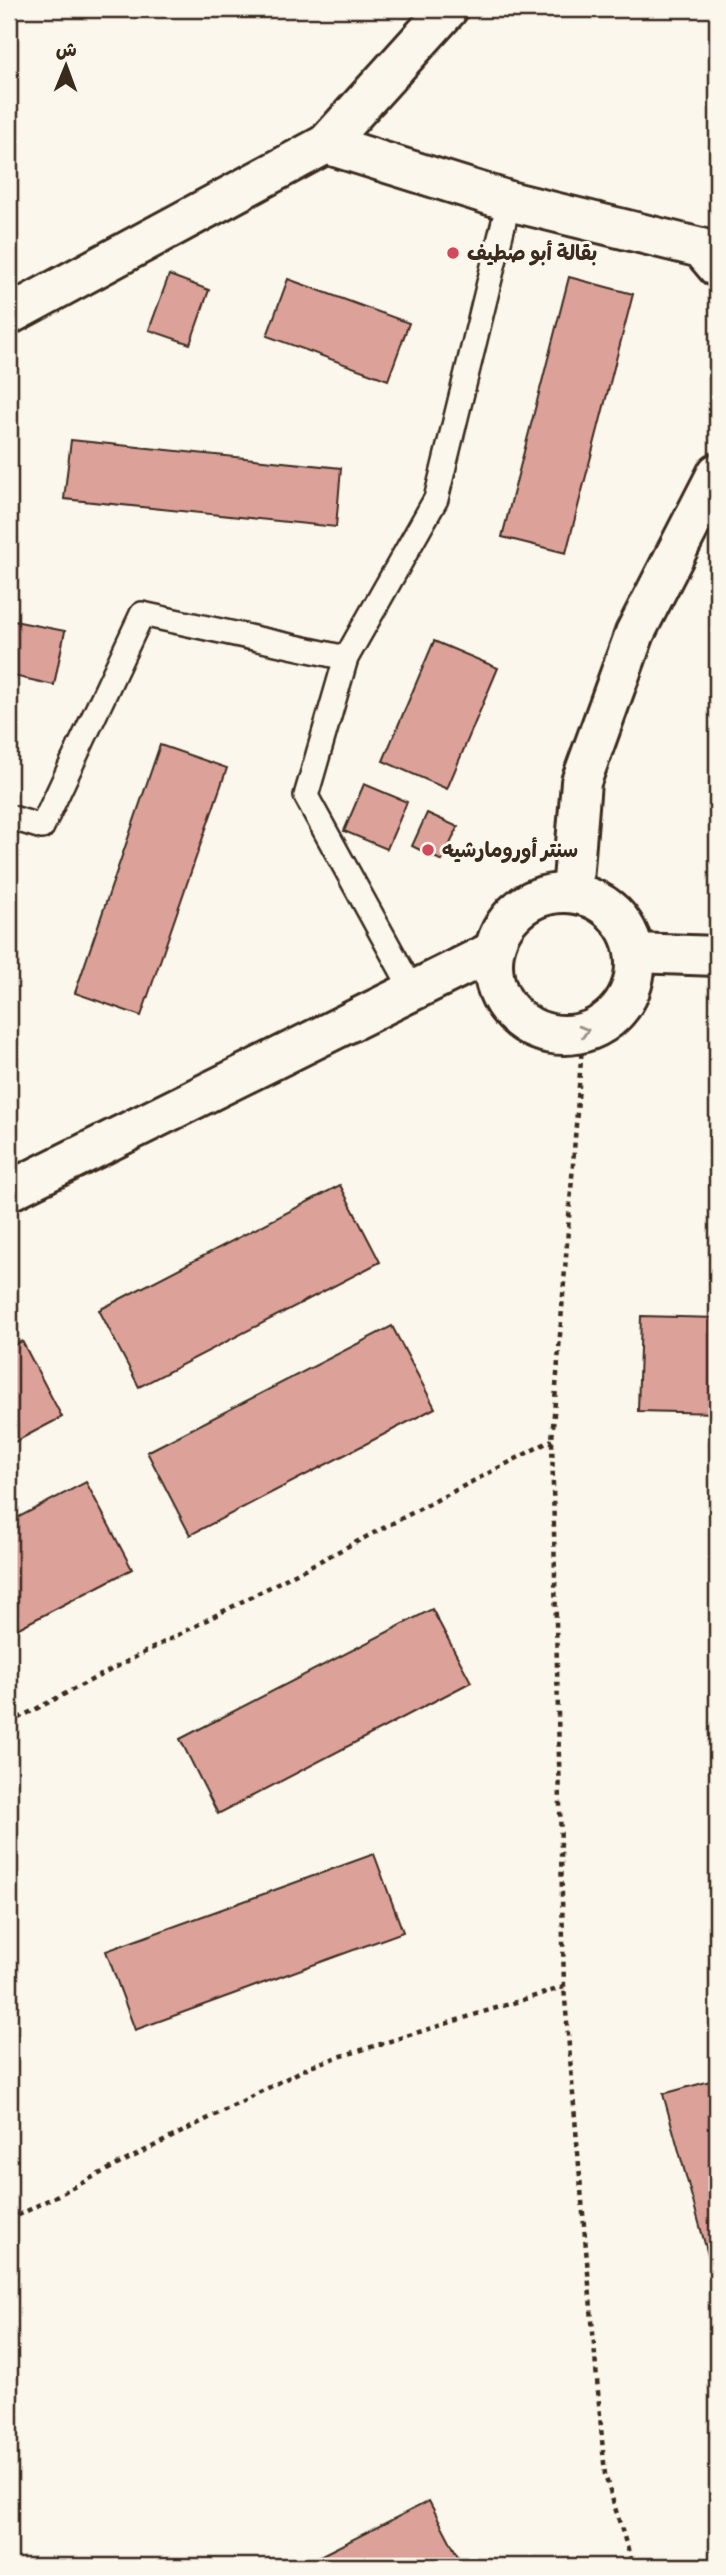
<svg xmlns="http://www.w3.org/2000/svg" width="726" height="2575" viewBox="0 0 726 2575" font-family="Pangolin,'Playpen Sans Arabic',sans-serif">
<rect width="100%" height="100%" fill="#fbf7ec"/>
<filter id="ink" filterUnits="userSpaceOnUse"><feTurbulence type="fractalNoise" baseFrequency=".0143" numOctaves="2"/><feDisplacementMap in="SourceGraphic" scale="14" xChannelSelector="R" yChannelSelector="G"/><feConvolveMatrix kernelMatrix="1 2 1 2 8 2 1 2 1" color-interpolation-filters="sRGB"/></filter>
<g filter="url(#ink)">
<g fill="#dca29a" stroke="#3b2a1e" stroke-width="2">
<path d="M 169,275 L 209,290 L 190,344 L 149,330 Z"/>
<path d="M 569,277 L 633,294 L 566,553 L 502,537 Z"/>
<path d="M 288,279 L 409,323 L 388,380 L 267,336 Z"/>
<path d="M 71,440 L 341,468 L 336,527 L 64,499 Z"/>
<path d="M 9,620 L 65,631 L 54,685 L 9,675 Z"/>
<path d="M 434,641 L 498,668 L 447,789 L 383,761 Z"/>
<path d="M 160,745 L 227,768 L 141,1016 L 75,993 Z"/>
<path d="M 364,784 L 407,802 L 387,849 L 344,831 Z"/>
<path d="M 427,813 L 458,827 L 442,861 L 412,846 Z"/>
<path d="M 340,1185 L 380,1262 L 139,1387 L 99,1310 Z"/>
<path d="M 641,1316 L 717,1318 L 717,1413 L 638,1411 Z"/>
<path d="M 392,1326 L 435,1408 L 190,1535 L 147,1452 Z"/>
<path d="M 22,1341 L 62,1417 L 9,1445 L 9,1348 Z"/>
<path d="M 86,1482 L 132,1569 L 9,1633 L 9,1522 Z"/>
<path d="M 432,1609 L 471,1682 L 218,1814 L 180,1739 Z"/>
<path d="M 374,1854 L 403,1932 L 135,2030 L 106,1951 Z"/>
<path d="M 717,2079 L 717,2287 L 663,2094 Z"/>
<path d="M 429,2501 L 463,2566 L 300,2566 Z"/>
</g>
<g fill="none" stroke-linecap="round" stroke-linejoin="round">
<defs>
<g id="service">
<path d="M 9,817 L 42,827 L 142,614 L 346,658"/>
<path d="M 413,991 L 306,796 L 346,658 L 436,499 L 509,201"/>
</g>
<g id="minor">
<path d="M 326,144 L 448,9"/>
<path d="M 9,315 L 326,144 L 509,201 L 701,248 L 717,267"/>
<path d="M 572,893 L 581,782 L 635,633 L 717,473"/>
<path d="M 9,1191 L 493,951"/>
</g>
<g id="tertiary">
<circle cx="564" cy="964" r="71"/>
<path d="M 635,953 L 717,956"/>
</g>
</defs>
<use href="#service" stroke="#3b2a1e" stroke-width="28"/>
<use href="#minor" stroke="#3b2a1e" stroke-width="44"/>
<use href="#tertiary" stroke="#3b2a1e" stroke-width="44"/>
<g stroke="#3b2a1e" stroke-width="4.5" stroke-dasharray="5 5" stroke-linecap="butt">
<path d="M 583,1033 L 552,1440 L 564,1987 L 605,2475 L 633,2566"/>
<path d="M 9,1723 L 552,1440"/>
<path d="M 9,2220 L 313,2065 L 564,1987"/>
</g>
<use href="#service" stroke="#fbf7ec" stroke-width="23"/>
<use href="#minor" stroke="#fbf7ec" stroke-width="38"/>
<use href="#tertiary" stroke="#fbf7ec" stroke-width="38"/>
</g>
<defs><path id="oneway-chevron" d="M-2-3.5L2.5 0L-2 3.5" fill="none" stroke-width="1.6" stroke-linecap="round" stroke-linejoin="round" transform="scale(1.75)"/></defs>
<use stroke="#9b9085" href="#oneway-chevron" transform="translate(584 1031) rotate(-16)"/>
</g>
<g fill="#d1495b" stroke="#fbf7ec" stroke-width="2.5">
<circle cx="453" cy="253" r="7"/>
<circle cx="428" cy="850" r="7"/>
</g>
<g text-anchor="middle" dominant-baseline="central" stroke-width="6" stroke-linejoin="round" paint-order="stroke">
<g font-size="21" font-weight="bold" fill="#3b2a1e" stroke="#fbf7ec" text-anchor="start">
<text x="467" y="253">بقالة أبو صطيف</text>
<text x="442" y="850">سنتر أورومارشيه</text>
</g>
</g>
<rect width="726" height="2575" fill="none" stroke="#fbf7ec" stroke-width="35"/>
<rect x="18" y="18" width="691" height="2540" fill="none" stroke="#3b2a1e" stroke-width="2.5" filter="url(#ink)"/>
<g transform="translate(66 66) rotate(1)" stroke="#fbf7ec" stroke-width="5" paint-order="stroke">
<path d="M0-5L12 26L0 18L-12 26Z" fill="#3b2a1e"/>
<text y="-10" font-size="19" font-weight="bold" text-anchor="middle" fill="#3b2a1e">ش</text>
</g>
</svg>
